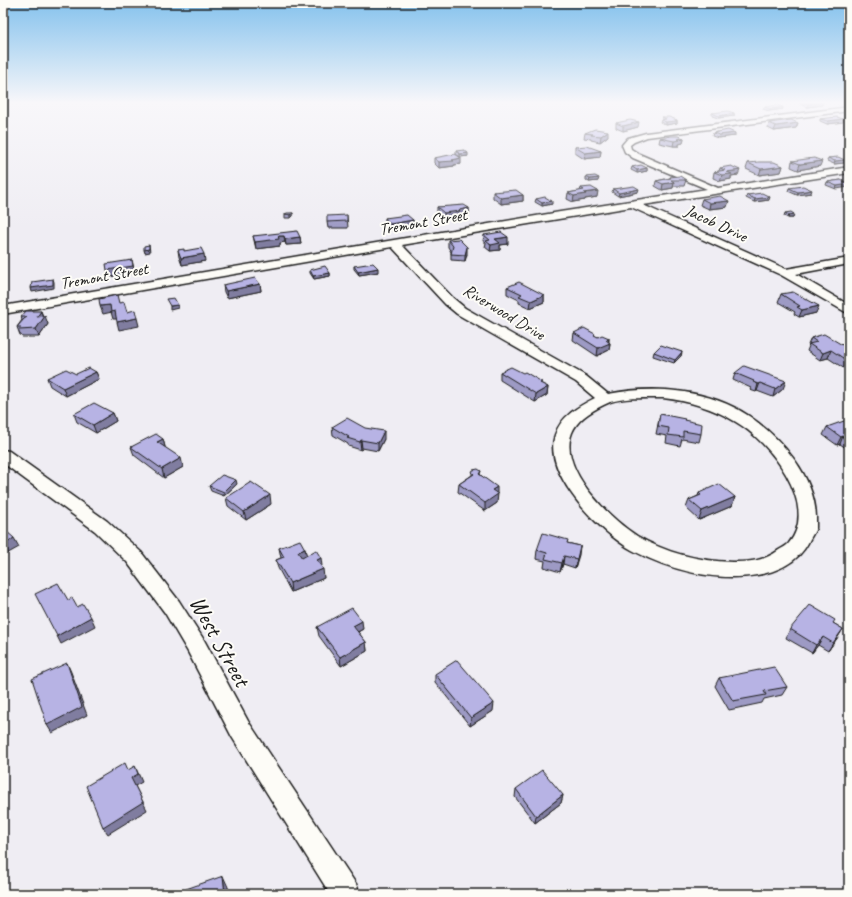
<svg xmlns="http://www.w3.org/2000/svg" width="852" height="897" viewBox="0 0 852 897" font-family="Caveat,sans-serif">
<rect width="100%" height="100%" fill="#efedf3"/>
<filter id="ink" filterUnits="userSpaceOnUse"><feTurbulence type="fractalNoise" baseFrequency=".025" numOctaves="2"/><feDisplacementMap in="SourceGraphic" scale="8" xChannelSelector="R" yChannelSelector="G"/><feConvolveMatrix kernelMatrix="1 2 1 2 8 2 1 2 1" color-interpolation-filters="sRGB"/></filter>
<g filter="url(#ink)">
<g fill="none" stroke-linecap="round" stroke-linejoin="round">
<defs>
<g id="minor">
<path d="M 849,107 L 849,111 L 647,137 L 634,142 L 630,145 L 631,149 L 639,154 L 718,188 L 849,167 L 849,173 L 643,205 L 786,269 L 849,258 L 849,264 L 796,274 L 849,305 L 849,314 L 781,275 L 631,207 L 402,245 L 453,298 L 465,308 L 586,376 L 608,394 C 654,385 709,389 749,416 C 781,438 815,476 816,517 C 816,520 816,525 816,528 C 814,533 810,538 808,543 C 798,562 777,572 757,575 C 715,582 669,570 632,550 C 601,533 542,474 555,435 C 561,416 579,406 595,398 L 576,382 L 457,314 L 445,304 L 392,247 L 3,314 L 3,306 L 560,212 L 707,189 L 633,158 L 625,152 L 622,145 L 628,138 L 646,133 ZM 663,398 C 689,401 713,408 736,422 C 769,441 820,505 789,543 C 787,546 782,548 779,550 C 764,561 751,562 732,562 C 699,561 666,553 637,536 C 620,525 604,510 591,494 C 571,469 556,436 588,414 C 595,409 603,405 610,402 C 627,397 646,398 663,398 Z"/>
<path d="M 3,450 L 9,451 L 107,521 L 141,552 L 179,601 L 204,640 L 248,721 L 356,884 L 360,894 L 330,894 L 232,737 L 188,652 L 165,613 L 127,562 L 95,531 L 3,463 Z"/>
</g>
</defs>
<use href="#minor" stroke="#1c1c1c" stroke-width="3"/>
<use href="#minor" fill="#fdfcf7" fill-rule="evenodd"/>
</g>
<g fill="#9d9ac4" stroke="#1c1c1c">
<path d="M 800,102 L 823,102 L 822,105 L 807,107 L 800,104 Z"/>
<path d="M 764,107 L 783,109 L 769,111 L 763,109 Z"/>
<path d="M 712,113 L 734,113 L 734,116 L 718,118 L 712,116 Z"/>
<path d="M 662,117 L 677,120 L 677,123 L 666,125 L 660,122 L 661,120 L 662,120 Z"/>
<path d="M 820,119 L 843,119 L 843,122 L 827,124 L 820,121 Z"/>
<path d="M 616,123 L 638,127 L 623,131 L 616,128 Z"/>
<path d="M 769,123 L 798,123 L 796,128 L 774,131 L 768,128 Z"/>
<path d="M 718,132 L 735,136 L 718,138 L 712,136 L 713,133 Z"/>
<path d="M 585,133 L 608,136 L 600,142 L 591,140 L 591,139 L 584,138 Z"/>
<path d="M 660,138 L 684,138 L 683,143 L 679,144 L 679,146 L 673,146 L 659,143 Z"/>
<path d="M 575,147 L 601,151 L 600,157 L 584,159 L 575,153 Z"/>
<path d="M 456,151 L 468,156 L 460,157 L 456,154 Z"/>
<path d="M 434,158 L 461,164 L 454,165 L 454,166 L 439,168 L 434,163 Z"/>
<path d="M 828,158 L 845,160 L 844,163 L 834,164 L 827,161 Z"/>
<path d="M 792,161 L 820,166 L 798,170 L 791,167 Z"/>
<path d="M 748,163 L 783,166 L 781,172 L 759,175 L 746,169 Z"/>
<path d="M 632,167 L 647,168 L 647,171 L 637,173 L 631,170 Z"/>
<path d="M 720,168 L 738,175 L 731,176 L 731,179 L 720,181 L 713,178 L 714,172 L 719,171 Z"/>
<path d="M 586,177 L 598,181 L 589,182 L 586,180 Z"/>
<path d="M 670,177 L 686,180 L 684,186 L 673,186 L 673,188 L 662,190 L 655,186 L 656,181 L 670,178 Z"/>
<path d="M 841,180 L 836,189 L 826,185 L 827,182 Z"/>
<path d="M 581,188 L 597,197 L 585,199 L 585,200 L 573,202 L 567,199 L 568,193 L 580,191 Z"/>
<path d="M 789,188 L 811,193 L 797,195 L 788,191 Z"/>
<path d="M 613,189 L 638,192 L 618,196 L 612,192 Z"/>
<path d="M 493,192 L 523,195 L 523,201 L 501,204 L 493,198 Z"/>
<path d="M 747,195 L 769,200 L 754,202 L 746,198 Z"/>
<path d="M 536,199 L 552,204 L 542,206 L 535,202 Z"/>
<path d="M 702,199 L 727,207 L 709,209 L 700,205 Z"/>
<path d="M 437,207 L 469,208 L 469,215 L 460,216 L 460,217 L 444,219 L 437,213 Z"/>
<path d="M 293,213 L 293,216 L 291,218 L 285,218 L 285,214 Z"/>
<path d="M 785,213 L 793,218 L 788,218 L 784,216 Z"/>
<path d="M 347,215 L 348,228 L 328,228 L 327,222 Z"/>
<path d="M 385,218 L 413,220 L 413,226 L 390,230 L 385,224 Z"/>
<path d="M 484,235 L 508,244 L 500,245 L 500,250 L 490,251 L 485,247 L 486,243 L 483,241 Z"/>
<path d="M 253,236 L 300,237 L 301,244 L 286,245 L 285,242 L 280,243 L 280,246 L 256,249 Z"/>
<path d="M 448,240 L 467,254 L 465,261 L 451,260 L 451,252 L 448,247 Z"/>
<path d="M 178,250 L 184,251 L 205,261 L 182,265 L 179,257 Z"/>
<path d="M 354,266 L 378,272 L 359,275 L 354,269 Z"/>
<path d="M 310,270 L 330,273 L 330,276 L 314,279 L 310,273 Z"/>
<path d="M 260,284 L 261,291 L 227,298 L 224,292 L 223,285 Z"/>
<path d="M 507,287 L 544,295 L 544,302 L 530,308 L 519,303 L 519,300 L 507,294 Z"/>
<path d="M 781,294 L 816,313 L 799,317 L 794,314 L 795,312 L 778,302 Z"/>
<path d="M 41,311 L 43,316 L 48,324 L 39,337 L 22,337 L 21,335 L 20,335 L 17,327 L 22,320 L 21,317 Z"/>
<path d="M 574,333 L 595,336 L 598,337 L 609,338 L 609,342 L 610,343 L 609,350 L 597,356 L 573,340 Z"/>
<path d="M 811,338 L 849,349 L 849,370 L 848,371 L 828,358 L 820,360 L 807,351 L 809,346 L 808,345 Z"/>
<path d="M 654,352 L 682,352 L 681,356 L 674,363 L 653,356 Z"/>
<path d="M 96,372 L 99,379 L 66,396 L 50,386 L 47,378 Z"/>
<path d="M 500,372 L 542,384 L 548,387 L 547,395 L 535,402 L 500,380 Z"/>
<path d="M 735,373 L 783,389 L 773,397 L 757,391 L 756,392 L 750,390 L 751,388 L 733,380 Z"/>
<path d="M 113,413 L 116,421 L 96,433 L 77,422 L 74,414 Z"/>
<path d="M 660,414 L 684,420 L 701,434 L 699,442 L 682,439 L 680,446 L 666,443 L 667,436 L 656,434 Z"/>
<path d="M 849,423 L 849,450 L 840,444 L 837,445 L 823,435 L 827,427 Z"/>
<path d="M 332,427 L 384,439 L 378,451 L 362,448 L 361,450 L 348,446 L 348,444 L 333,435 Z"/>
<path d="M 163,439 L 165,447 L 183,467 L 164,478 L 134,455 L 131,447 Z"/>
<path d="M 481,471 L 480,474 L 497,494 L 497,503 L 485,511 L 458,492 L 459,484 L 472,475 L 472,472 Z"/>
<path d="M 237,484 L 224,496 L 211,491 L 209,486 Z"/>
<path d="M 699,493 L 735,497 L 732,506 L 699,520 L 686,508 L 689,500 L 698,496 Z"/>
<path d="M 226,498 L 271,504 L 246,520 L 228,506 Z"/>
<path d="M 567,543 L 580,546 L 575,568 L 563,564 L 560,572 L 544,567 L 545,561 L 536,559 L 537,550 Z"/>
<path d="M 279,548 L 305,549 L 306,555 L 322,566 L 321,567 L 324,578 L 291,592 L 278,568 L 276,560 L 281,558 Z"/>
<path d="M 833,623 L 843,629 L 838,637 L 828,651 L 818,645 L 812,653 L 786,638 L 790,629 Z"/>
<path d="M 317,627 L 363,629 L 358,632 L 366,642 L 367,651 L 341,666 L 319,636 Z"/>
<path d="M 435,674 L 493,711 L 470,726 L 435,682 Z"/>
<path d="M 719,678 L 787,687 L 782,695 L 764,699 L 762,703 L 729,710 L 715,686 Z"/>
<path d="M 516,789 L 563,795 L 561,803 L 535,823 L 515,797 Z"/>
</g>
<g fill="#807da0" stroke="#1c1c1c">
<path d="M 823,102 L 822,105 L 807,107 L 808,104 Z"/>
<path d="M 783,107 L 783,109 L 769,111 L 770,109 Z"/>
<path d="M 734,113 L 734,116 L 718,118 L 719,116 Z"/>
<path d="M 843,119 L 843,122 L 827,124 L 828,121 Z"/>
<path d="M 675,120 L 677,120 L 677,123 L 666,125 L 666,122 Z"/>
<path d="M 639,122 L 638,127 L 623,131 L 623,126 Z"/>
<path d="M 798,123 L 796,128 L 774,131 L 776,126 Z"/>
<path d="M 608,131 L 608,136 L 600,142 L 601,136 Z"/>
<path d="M 735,133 L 735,136 L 718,138 L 719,135 Z"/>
<path d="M 684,138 L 683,143 L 679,144 L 679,146 L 673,146 L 674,141 L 677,139 Z"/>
<path d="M 601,151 L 600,157 L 584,159 L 585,153 Z"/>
<path d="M 468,153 L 468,156 L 460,157 L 460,154 Z"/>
<path d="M 461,158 L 461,164 L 454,165 L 454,166 L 439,168 L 439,162 Z"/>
<path d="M 845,160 L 844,163 L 834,164 L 835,161 Z"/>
<path d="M 822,161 L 820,166 L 798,170 L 800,164 Z"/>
<path d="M 783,166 L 781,172 L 759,175 L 761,169 Z"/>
<path d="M 647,168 L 647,171 L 637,173 L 637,170 Z"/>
<path d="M 740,170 L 738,175 L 731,176 L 731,179 L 720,181 L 722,175 L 727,172 Z"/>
<path d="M 599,178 L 598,181 L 589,182 L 590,179 Z"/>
<path d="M 674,182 L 673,188 L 662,190 L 663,184 Z"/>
<path d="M 849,184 L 849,187 L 836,189 L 837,186 Z"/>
<path d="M 639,189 L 638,192 L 618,196 L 619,193 Z"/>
<path d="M 812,190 L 811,193 L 797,195 L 798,192 Z"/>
<path d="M 598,191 L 597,197 L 585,199 L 585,200 L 573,202 L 574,196 L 584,193 Z"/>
<path d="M 523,195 L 523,201 L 501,204 L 501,198 Z"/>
<path d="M 770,197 L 769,200 L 754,202 L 755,199 Z"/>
<path d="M 552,201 L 552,204 L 542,206 L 542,203 Z"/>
<path d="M 729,201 L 727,207 L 709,209 L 710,203 Z"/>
<path d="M 469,208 L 469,215 L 460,216 L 460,217 L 444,219 L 444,213 Z"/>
<path d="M 293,213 L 293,216 L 291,218 L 291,215 Z"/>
<path d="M 794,214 L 793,218 L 788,218 L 789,215 Z"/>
<path d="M 413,220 L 413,226 L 390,230 L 390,224 Z"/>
<path d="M 278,236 L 284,236 L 285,242 L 280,243 L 280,246 L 256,249 L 255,242 Z"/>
<path d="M 300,237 L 301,244 L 286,245 L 285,239 Z"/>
<path d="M 508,237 L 508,244 L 500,245 L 500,250 L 490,251 L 491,245 L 495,239 Z"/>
<path d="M 149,245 L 150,252 L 145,253 L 144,250 Z"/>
<path d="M 467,247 L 467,254 L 465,261 L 465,255 Z"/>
<path d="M 204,254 L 205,261 L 182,265 L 181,258 Z"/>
<path d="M 132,260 L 135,273 L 109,277 L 107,270 Z"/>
<path d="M 378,268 L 378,272 L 359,275 L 358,272 Z"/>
<path d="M 330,273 L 330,276 L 314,279 L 313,276 Z"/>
<path d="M 53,279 L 54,282 L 54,288 L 32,292 L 31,288 Z"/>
<path d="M 260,284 L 261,291 L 227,298 L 226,291 Z"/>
<path d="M 544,295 L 544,302 L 530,308 L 531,301 Z"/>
<path d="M 110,305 L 112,312 L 103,314 L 100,306 Z"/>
<path d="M 178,305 L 178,308 L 170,310 L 170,306 Z"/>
<path d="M 819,306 L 816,313 L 799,317 L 802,310 Z"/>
<path d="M 41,311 L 43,318 L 37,317 Z"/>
<path d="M 115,311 L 117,319 L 113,319 L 111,312 Z"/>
<path d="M 45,316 L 48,324 L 39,337 L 36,329 Z"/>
<path d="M 137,318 L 139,326 L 119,330 L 117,322 Z"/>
<path d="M 609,338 L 608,344 L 610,343 L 609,350 L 597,356 L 598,348 L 606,340 Z"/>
<path d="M 831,350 L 828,358 L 820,360 L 823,353 Z"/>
<path d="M 682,352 L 681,356 L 674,363 L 675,360 Z"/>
<path d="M 96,372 L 99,379 L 66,396 L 63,388 Z"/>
<path d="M 786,381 L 783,389 L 773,397 L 775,389 Z"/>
<path d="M 760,383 L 757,391 L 756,392 L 758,384 Z"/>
<path d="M 548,387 L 547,395 L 535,402 L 536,394 Z"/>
<path d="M 113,413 L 116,421 L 96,433 L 93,425 Z"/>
<path d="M 384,431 L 384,439 L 378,451 L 378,443 Z"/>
<path d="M 843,436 L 840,444 L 837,445 L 841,437 Z"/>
<path d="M 163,439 L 165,447 L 160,450 L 157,442 Z"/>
<path d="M 361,440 L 362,448 L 361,450 L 360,442 Z"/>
<path d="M 181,458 L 183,467 L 164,478 L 162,469 Z"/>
<path d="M 236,480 L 237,484 L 224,496 L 224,492 Z"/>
<path d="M 497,487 L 497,495 L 498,494 L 497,503 L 485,511 L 485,503 L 492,490 Z"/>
<path d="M 270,495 L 271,504 L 246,520 L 244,512 Z"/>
<path d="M 735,497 L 732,506 L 699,520 L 702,511 Z"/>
<path d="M 14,538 L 19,547 L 3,556 L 3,545 Z"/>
<path d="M 580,546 L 579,555 L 575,568 L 577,559 Z"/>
<path d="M 305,549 L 307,557 L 299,560 L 298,552 Z"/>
<path d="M 564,556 L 563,564 L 560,572 L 562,563 Z"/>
<path d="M 321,558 L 322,566 L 318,568 L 317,560 Z"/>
<path d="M 323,569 L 324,578 L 291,592 L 290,583 Z"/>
<path d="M 91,617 L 95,626 L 61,644 L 57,636 Z"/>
<path d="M 362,621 L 363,629 L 354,634 L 353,626 Z"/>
<path d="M 843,629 L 838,637 L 828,651 L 833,643 Z"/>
<path d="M 823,637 L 818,645 L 812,653 L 816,645 Z"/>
<path d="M 366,642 L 367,651 L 341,666 L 340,657 Z"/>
<path d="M 67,663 L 71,672 L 87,715 L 52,733 L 47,725 Z"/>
<path d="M 494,703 L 493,711 L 470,726 L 471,718 Z"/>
<path d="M 135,766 L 142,782 L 135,786 L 147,810 L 108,834 L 103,827 L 131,778 Z"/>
<path d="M 563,795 L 561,803 L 535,823 L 536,816 Z"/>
<path d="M 223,876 L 228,887 L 229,894 L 225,894 Z"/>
</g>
<g fill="#b7b3e4" stroke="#1c1c1c">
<path d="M 801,102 L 823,102 L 808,104 Z"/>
<path d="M 777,105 L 783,107 L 770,109 L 764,107 Z"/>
<path d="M 728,111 L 734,113 L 719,116 L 712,113 Z"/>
<path d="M 662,117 L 669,117 L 677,120 L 675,120 L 677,121 L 666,122 L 661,120 L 666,119 Z"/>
<path d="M 837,117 L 843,119 L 828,121 L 820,119 Z"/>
<path d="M 630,120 L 639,122 L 623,126 L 616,123 Z"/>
<path d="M 791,120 L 798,123 L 776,126 L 769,123 Z"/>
<path d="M 595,129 L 608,131 L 601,136 L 591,135 L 593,134 L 585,133 Z"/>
<path d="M 728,130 L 735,133 L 719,135 L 713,133 Z"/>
<path d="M 671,136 L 678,136 L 684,138 L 677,139 L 680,140 L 674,141 L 660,138 Z"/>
<path d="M 587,146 L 601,151 L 585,153 L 575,147 Z"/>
<path d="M 464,150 L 468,153 L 460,154 L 456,151 Z"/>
<path d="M 455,154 L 461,158 L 452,160 L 454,161 L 439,162 L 434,158 Z"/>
<path d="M 838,157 L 845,160 L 835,161 L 828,158 Z"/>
<path d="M 814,158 L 822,161 L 800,164 L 792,161 Z"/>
<path d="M 759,162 L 774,162 L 783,166 L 761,169 L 748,163 Z"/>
<path d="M 641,165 L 647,168 L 637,170 L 632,167 Z"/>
<path d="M 731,166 L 740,170 L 727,172 L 732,174 L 722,175 L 714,172 L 725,170 L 720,168 Z"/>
<path d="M 595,176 L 599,178 L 590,179 L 586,177 Z"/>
<path d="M 680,176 L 686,180 L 671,180 L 674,182 L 663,184 L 656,181 L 671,178 L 670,177 Z"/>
<path d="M 841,180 L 849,184 L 837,186 L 827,182 Z"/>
<path d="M 634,186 L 639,189 L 619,193 L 613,189 Z"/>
<path d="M 803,186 L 812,190 L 798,192 L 789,188 Z"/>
<path d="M 591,187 L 598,191 L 584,193 L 586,194 L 574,196 L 568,193 L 584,190 L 581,188 Z"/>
<path d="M 516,190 L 523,195 L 501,198 L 493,192 Z"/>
<path d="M 762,193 L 770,197 L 755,199 L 747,195 Z"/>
<path d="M 720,196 L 729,201 L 710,203 L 702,199 Z"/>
<path d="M 545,197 L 552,201 L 542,203 L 536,199 Z"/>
<path d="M 464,205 L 469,208 L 459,210 L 460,211 L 444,213 L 437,207 Z"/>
<path d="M 791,212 L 794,214 L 789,215 L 785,213 Z"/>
<path d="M 287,213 L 293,213 L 291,215 L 285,214 Z"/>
<path d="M 347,215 L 347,221 L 327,222 L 327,216 Z"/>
<path d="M 407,215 L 413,220 L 390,224 L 385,218 Z"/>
<path d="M 297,231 L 300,237 L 285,239 L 284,236 L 278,236 L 279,239 L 255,242 L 253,236 Z"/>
<path d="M 501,232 L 508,237 L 495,239 L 500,243 L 491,245 L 486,241 L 490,240 L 484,235 Z"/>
<path d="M 459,239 L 467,247 L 465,255 L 451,254 L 453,246 L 448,240 Z"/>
<path d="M 149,245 L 149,249 L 144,250 L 144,246 Z"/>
<path d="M 201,248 L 204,254 L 181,258 L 178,250 L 184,249 L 184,251 Z"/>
<path d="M 132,260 L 133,266 L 107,270 L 106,264 Z"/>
<path d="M 373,263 L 378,268 L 358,272 L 354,266 Z"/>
<path d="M 325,266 L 330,273 L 313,276 L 310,270 Z"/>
<path d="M 255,278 L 260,284 L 226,291 L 223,285 Z"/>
<path d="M 53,279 L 53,285 L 31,288 L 32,282 Z"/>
<path d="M 519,282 L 544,295 L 531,301 L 519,296 L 522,294 L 507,287 Z"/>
<path d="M 793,292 L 819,306 L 802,310 L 797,307 L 800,306 L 781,294 Z"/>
<path d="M 117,295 L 119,303 L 124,302 L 127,312 L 135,310 L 137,318 L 117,322 L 115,311 L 111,312 L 110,305 L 100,306 L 99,299 Z"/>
<path d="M 174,298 L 178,305 L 170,306 L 166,299 Z"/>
<path d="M 26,311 L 41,311 L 37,317 L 45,316 L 36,329 L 19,330 L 21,327 L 17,327 L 24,319 L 27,317 L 21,317 Z"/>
<path d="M 584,328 L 595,334 L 594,335 L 598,337 L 602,335 L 609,338 L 606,340 L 610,343 L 598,348 L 574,333 Z"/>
<path d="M 824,334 L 849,349 L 849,362 L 831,350 L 823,353 L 809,344 L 817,342 L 811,338 Z"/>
<path d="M 661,345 L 682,352 L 675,360 L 654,352 Z"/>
<path d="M 744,366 L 786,381 L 775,389 L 760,383 L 758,384 L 753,382 L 754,381 L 735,373 Z"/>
<path d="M 511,367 L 523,373 L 525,372 L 542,382 L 540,383 L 548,387 L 536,394 L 500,372 Z"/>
<path d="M 89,368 L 96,372 L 63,388 L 47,378 L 66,369 L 76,374 Z"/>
<path d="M 94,403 L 113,413 L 93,425 L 74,414 Z"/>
<path d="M 660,414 L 685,419 L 684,420 L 702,424 L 701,434 L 683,431 L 683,437 L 668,435 L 669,428 L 658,426 Z"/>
<path d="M 347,418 L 365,428 L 384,431 L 378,443 L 361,440 L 360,442 L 347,438 L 349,437 L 332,427 Z"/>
<path d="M 844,421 L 849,423 L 849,440 L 843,436 L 841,437 L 827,427 Z"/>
<path d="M 156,434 L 163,439 L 157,442 L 181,458 L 162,469 L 131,447 Z"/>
<path d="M 478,469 L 481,471 L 479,474 L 497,487 L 492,490 L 498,494 L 485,503 L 459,484 L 474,474 L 472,472 L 473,470 Z"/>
<path d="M 222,475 L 236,480 L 224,492 L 209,486 Z"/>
<path d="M 251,482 L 270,495 L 244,512 L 226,498 Z"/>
<path d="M 719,484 L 735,497 L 702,511 L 689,500 L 701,495 L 699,493 Z"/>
<path d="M 6,531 L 14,538 L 3,545 L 3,532 Z"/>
<path d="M 543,533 L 568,540 L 567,543 L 580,546 L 577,559 L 564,556 L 562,563 L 545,559 L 547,553 L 537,550 Z"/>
<path d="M 300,540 L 305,549 L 298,552 L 302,558 L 316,550 L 321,558 L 317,560 L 323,569 L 290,583 L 276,560 L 284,557 L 279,548 Z"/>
<path d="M 58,583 L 68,600 L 72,598 L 77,607 L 83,604 L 91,617 L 57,636 L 35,594 Z"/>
<path d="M 810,605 L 835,620 L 833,623 L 843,629 L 833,643 L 823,637 L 816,645 L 790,629 Z"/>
<path d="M 352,608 L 362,621 L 353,626 L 366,642 L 340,657 L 317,627 Z"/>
<path d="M 457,660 L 494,703 L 471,718 L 435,674 Z"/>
<path d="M 67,663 L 82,707 L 47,725 L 32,679 Z"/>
<path d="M 774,667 L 787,687 L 764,691 L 766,695 L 733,701 L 719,678 Z"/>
<path d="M 125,763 L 128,770 L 135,766 L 138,774 L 131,778 L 143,802 L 103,827 L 86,786 Z"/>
<path d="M 542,770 L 563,795 L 536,816 L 516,789 Z"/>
<path d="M 223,876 L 225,894 L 186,894 L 186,889 Z"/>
</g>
</g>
<linearGradient id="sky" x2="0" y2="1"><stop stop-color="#85c2ed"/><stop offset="0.45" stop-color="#f8f7fa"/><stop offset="1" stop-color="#f8f7fa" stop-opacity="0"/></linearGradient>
<rect width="852" height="228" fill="url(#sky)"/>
<g text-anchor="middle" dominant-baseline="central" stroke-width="4" stroke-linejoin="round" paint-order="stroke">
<g font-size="17" fill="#1c1c1c" stroke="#fdfcf7">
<text transform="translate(423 222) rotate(-10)">Tremont Street</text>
<text transform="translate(716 223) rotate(25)">Jacob Drive</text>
<text transform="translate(104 276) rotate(-10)">Tremont Street</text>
<text transform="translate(504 312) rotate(31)">Riverwood Drive</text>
</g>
<g font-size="24" fill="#1c1c1c" stroke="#fdfcf7">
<text transform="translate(220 641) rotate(61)">West Street</text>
</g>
</g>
<rect width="852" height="897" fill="none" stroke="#fdfcf7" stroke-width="16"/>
<rect x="8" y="8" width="836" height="881" fill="none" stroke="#1c1c1c" stroke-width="1.5" filter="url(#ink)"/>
</svg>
